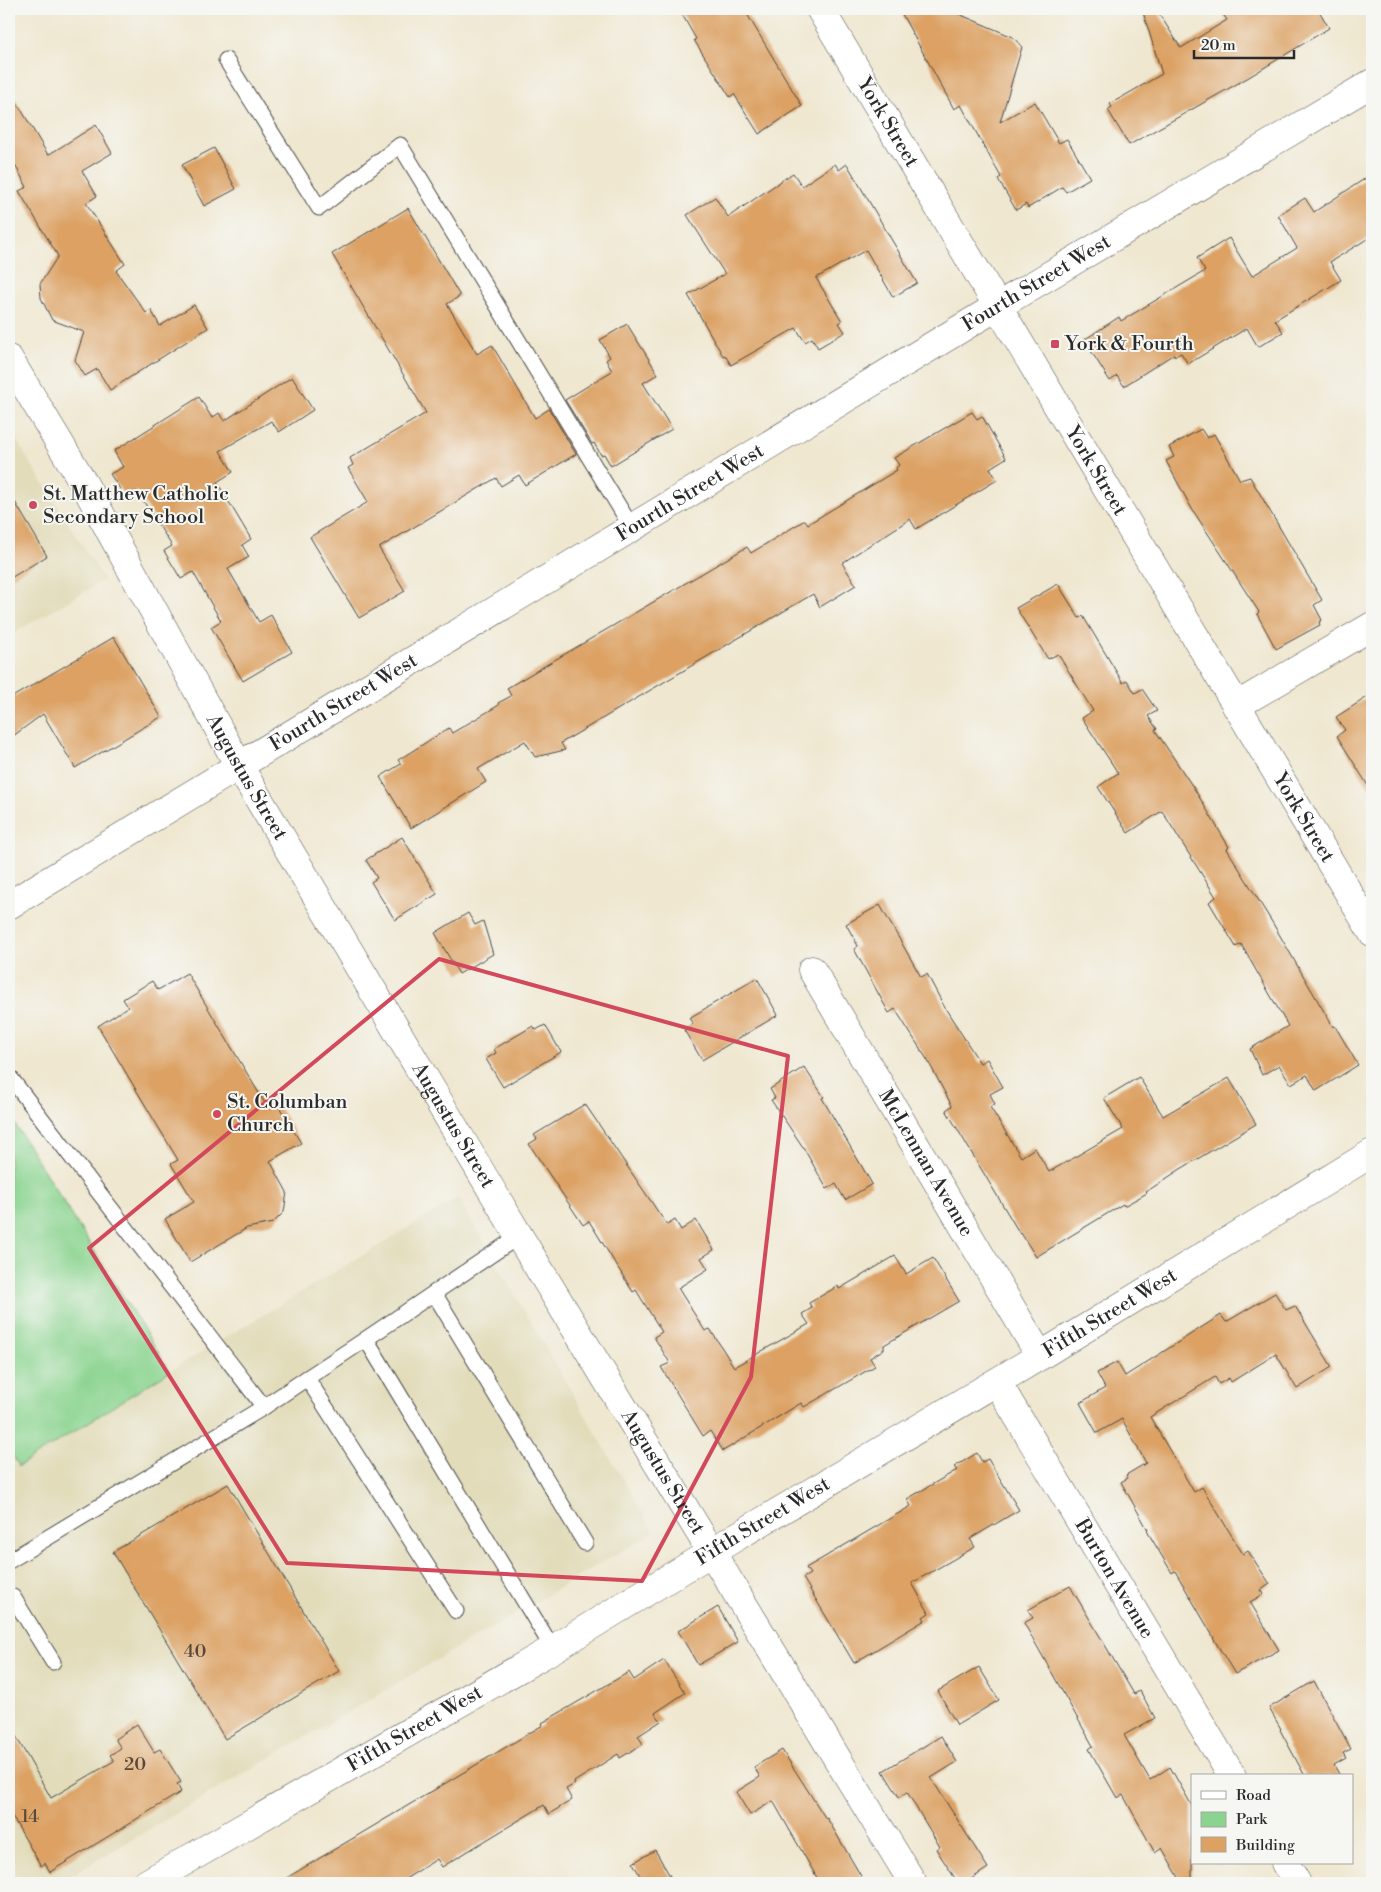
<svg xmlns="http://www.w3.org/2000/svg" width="1381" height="1892" viewBox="0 0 1381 1892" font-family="'Libre Bodoni',serif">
<rect width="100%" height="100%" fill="#f6f6f2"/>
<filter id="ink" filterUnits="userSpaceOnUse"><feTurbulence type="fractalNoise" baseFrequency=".02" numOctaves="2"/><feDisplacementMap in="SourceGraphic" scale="10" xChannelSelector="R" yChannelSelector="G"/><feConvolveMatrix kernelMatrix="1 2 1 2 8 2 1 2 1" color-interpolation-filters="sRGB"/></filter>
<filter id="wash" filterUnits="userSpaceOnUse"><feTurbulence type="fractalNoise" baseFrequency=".0096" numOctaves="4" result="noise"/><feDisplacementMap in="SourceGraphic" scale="20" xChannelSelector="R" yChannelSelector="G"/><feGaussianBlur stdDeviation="1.12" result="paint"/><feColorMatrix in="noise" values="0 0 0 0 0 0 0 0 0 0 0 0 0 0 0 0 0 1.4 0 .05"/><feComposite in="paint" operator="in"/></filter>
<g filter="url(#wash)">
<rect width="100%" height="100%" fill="#efe7d0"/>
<g fill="#e2dcba">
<path d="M 9,429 L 104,580 L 9,636 Z"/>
<path d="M 458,1198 L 654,1532 L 58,1883 L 9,1883 L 9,1450 L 19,1465 L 170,1371 Z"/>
</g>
<path fill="#8bd490" stroke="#5b805e" d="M 9,1115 L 170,1371 L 19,1466 L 9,1450 Z"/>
<g id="blocks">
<g fill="#dca163">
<path d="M 679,9 L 744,9 L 802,106 L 759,134 L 734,94 L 730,97 L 694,40 L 696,39 Z"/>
<path d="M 899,9 L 947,9 L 1013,37 L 1022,47 L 1000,122 L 1035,102 L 1059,143 L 1067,139 L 1090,178 L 1066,192 L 1062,187 L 1028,208 L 1026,204 L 1016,210 L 998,179 L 1001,177 L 961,105 L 954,109 Z"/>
<path d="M 1142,9 L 1156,9 L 1181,48 L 1227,20 L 1219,9 L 1318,9 L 1329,28 L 1249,77 L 1129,145 L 1108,110 L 1112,107 L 1110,104 L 1162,74 Z"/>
<path d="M 9,89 L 48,155 L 96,125 L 112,153 L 82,171 L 97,196 L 86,203 L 125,264 L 116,271 L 146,313 L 151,310 L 160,326 L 194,305 L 208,328 L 110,390 L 97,369 L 85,376 L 75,360 L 84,332 L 52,320 L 41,298 L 40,284 L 58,256 L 19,191 L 27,187 L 9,154 Z"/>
<path d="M 214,148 L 236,189 L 204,206 L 182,165 Z"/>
<path d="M 835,164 L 839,170 L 847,164 L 917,283 L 893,297 L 866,250 L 816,278 L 842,321 L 839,323 L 845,332 L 818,348 L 812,338 L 805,342 L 796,328 L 731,365 L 725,355 L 723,356 L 688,295 L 725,274 L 687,215 L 715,197 L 728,217 L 793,173 L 802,186 Z"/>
<path d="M 1372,174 L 1372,236 L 1330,262 L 1341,280 L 1275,320 L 1283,332 L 1258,347 L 1247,328 L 1188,364 L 1181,353 L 1175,356 L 1174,354 L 1124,386 L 1117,376 L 1110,381 L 1084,340 L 1119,317 L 1121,321 L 1205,271 L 1197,258 L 1229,238 L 1252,276 L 1297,248 L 1278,215 L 1305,198 L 1314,212 Z"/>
<path d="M 408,208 L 460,296 L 447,304 L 477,354 L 492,345 L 535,418 L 549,409 L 576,454 L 525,485 L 519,475 L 501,486 L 496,478 L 379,548 L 405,591 L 359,618 L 310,537 L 368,502 L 348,468 L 353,465 L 350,458 L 426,413 L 332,254 Z"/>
<path d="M 627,324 L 658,374 L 643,383 L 672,429 L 611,466 L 604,454 L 601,455 L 594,443 L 592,444 L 565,400 L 612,371 L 606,360 L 610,357 L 600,340 Z"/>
<path d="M 292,377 L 313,410 L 279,432 L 271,421 L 220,451 L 233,472 L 217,482 L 251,539 L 242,545 L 249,557 L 228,569 L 259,622 L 271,615 L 292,652 L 243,681 L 211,627 L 221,621 L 193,572 L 181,579 L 164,551 L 172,546 L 137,491 L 126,498 L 110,474 L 123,467 L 114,451 L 199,397 L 212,418 L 219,413 L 224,421 Z"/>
<path d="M 972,412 L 977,419 L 982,416 L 1006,458 L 990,468 L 997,480 L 916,529 L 910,519 L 842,563 L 856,585 L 820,607 L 813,594 L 561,743 L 565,750 L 535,757 L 525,741 L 478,769 L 486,782 L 411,828 L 380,777 L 401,764 L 398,760 L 449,728 L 452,733 L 499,705 L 498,703 L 511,696 L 507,688 L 747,547 L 751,553 L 805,520 L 808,524 L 897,470 L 896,468 L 899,465 L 894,458 Z"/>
<path d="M 1201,429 L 1207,438 L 1214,434 L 1240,480 L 1250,477 L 1322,600 L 1314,605 L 1322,620 L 1319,622 L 1320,625 L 1276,649 L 1257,614 L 1259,612 L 1192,509 L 1166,461 L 1174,457 L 1169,447 Z"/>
<path d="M 9,492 L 47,556 L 9,579 Z"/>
<path d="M 1058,584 L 1079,618 L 1083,616 L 1123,683 L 1127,680 L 1135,693 L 1142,689 L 1157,711 L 1148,716 L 1157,729 L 1155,730 L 1195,790 L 1229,847 L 1227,849 L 1272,922 L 1333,1027 L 1335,1026 L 1358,1065 L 1316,1091 L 1307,1075 L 1291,1084 L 1279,1065 L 1262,1075 L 1250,1049 L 1288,1026 L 1241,944 L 1236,947 L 1209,902 L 1216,897 L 1162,811 L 1128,833 L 1098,787 L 1118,773 L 1082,718 L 1093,711 L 1058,654 L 1048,659 L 1016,608 Z"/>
<path d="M 114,637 L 161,717 L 75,768 L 43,714 L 9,739 L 9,699 Z"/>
<path d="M 1372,694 L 1372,792 L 1337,736 L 1345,730 L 1336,717 Z"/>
<path d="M 402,837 L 437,894 L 395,920 L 371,882 L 377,878 L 366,860 Z"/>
<path d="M 880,905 L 921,977 L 927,974 L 945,1008 L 980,1063 L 987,1059 L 1003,1087 L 990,1094 L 995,1104 L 990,1107 L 1021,1157 L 1035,1148 L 1049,1172 L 1123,1129 L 1104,1098 L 1139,1077 L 1163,1116 L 1229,1078 L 1256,1124 L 1179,1170 L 1146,1192 L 1147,1193 L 1124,1206 L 1123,1204 L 1036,1257 L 1021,1233 L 1020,1234 L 946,1110 L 952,1106 L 928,1061 L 895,1009 L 889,1013 L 854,949 L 858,946 L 846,924 Z"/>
<path d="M 468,913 L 475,925 L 483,921 L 493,954 L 459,974 L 435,933 Z"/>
<path d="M 187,973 L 266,1105 L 275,1100 L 301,1143 L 270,1161 L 287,1192 L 284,1212 L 273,1223 L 247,1228 L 190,1262 L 165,1219 L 194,1202 L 171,1164 L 178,1160 L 98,1026 L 128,1007 L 123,999 L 152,981 L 158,990 Z"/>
<path d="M 757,978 L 778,1015 L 702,1060 L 684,1030 L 693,1024 L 689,1018 Z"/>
<path d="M 545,1025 L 561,1052 L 503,1087 L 486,1059 L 496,1053 L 494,1049 L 533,1026 L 536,1030 Z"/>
<path d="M 804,1067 L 824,1097 L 822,1098 L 872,1184 L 845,1200 L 836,1184 L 827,1189 L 803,1147 L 771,1100 L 775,1098 L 770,1089 Z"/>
<path d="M 585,1104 L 667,1225 L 675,1220 L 681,1230 L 696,1220 L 714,1250 L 701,1258 L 708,1269 L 678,1288 L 705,1331 L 710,1329 L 734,1367 L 809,1324 L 802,1314 L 812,1308 L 809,1303 L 838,1286 L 839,1289 L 895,1256 L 906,1274 L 933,1258 L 959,1301 L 884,1345 L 884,1349 L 870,1358 L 875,1366 L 804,1407 L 801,1403 L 723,1451 L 710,1431 L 703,1436 L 661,1367 L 670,1363 L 654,1337 L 662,1332 L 636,1290 L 633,1292 L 589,1221 L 583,1225 L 529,1144 L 537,1139 L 534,1135 Z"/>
<path d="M 1275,1293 L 1286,1310 L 1295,1306 L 1332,1367 L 1297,1389 L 1276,1354 L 1231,1382 L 1229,1378 L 1219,1384 L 1215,1377 L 1150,1417 L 1194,1492 L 1202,1487 L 1243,1554 L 1248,1551 L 1270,1584 L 1261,1590 L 1264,1594 L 1250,1602 L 1279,1650 L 1235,1674 L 1213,1638 L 1214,1638 L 1175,1571 L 1172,1573 L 1147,1531 L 1148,1530 L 1121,1482 L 1128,1478 L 1126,1475 L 1146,1463 L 1122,1419 L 1097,1433 L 1080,1403 L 1105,1388 L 1097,1373 L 1117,1362 L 1125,1376 L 1221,1315 L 1226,1322 Z"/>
<path d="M 977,1453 L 982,1462 L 988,1459 L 1019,1510 L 970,1539 L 975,1547 L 912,1583 L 929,1613 L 923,1617 L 925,1620 L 854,1663 L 803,1578 L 810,1574 L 806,1568 L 911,1506 L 907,1499 L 957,1470 L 954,1467 Z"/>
<path d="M 228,1484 L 339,1671 L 225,1739 L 113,1552 Z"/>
<path d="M 1070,1586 L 1134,1694 L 1140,1691 L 1155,1718 L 1124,1735 L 1150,1780 L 1170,1767 L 1192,1806 L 1192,1883 L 1182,1883 L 1162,1848 L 1155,1853 L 1123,1795 L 1117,1798 L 1089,1749 L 1093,1746 L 1024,1623 L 1033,1618 L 1028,1610 Z"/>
<path d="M 718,1607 L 738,1642 L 698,1665 L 678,1631 Z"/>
<path d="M 664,1660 L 685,1693 L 655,1713 L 661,1721 L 638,1736 L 643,1744 L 620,1758 L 618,1754 L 574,1782 L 575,1784 L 566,1789 L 572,1800 L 549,1814 L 544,1805 L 442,1867 L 437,1859 L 399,1883 L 278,1883 L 543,1725 L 542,1723 L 629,1672 L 634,1680 Z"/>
<path d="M 979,1667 L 999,1700 L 957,1725 L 938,1691 Z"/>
<path d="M 1314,1681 L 1351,1749 L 1343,1753 L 1346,1758 L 1334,1765 L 1340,1776 L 1305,1776 L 1280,1730 L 1281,1729 L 1269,1708 Z"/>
<path d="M 9,1724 L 51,1798 L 114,1761 L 110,1755 L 121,1748 L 115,1739 L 137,1724 L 154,1752 L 160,1749 L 181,1782 L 177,1784 L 181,1792 L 50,1872 L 45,1863 L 41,1866 L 9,1811 Z"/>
<path d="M 941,1736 L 957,1762 L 931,1778 L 988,1868 L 965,1883 L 958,1883 L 936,1849 L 940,1847 L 907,1792 L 899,1797 L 883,1771 Z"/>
<path d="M 782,1750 L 826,1819 L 827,1818 L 865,1883 L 820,1883 L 773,1801 L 750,1815 L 736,1792 L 760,1777 L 754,1767 Z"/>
<path d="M 655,1850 L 674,1883 L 644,1883 L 633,1863 Z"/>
</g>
</g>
</g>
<g filter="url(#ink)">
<use href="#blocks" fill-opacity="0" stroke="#484744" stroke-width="1"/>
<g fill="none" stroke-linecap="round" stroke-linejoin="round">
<defs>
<g id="service">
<path d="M 226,60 L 319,208 L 400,145 L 632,528"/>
<path d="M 9,1076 L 264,1407"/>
<path d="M 434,1293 L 519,1236"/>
<path d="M 366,1339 L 307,1378 L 456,1611"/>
<path d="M 9,1561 L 264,1407 L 307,1378"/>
<path d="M 9,1599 L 13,1597 L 53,1662"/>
<path d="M 553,1649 L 366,1339 L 434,1293 L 585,1543"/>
</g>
<g id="minor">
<path id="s1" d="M 820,9 L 1372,932"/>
<path id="s2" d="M 9,359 L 83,482 L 239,766 L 519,1236 L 913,1883"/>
<path d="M 1236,706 L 1372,626"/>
<path id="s3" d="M 812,970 L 1040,1356"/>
<path id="s4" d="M 997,1382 L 1232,1776"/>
<path d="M 1285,1863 L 1297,1883"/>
</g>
<g id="tertiary">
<path id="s5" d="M 9,905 L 998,306 L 1372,83"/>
<path id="s6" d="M 147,1883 L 553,1649 L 736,1537 L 1040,1356 L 1372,1153"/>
</g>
</defs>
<use href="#service" stroke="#484744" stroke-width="17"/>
<use href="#minor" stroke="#484744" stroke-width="29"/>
<use href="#tertiary" stroke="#484744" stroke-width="29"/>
<use href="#service" stroke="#fff" stroke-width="15"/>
<use href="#minor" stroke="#fff" stroke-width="28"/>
<use href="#tertiary" stroke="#fff" stroke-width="28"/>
</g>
</g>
<path fill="none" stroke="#d1495b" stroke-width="4" stroke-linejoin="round" d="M 439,959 L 788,1056 L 751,1377 L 642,1581 L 287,1563 L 89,1248 Z"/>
<g fill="#d1495b" stroke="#f6f6f2" stroke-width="2">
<rect x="1050" y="339" width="10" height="10" rx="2.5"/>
<circle cx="33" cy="505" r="5"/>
<circle cx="217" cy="1114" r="5"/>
</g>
<g text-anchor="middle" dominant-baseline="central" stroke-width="4" stroke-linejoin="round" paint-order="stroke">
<g font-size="18" fill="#574839">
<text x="195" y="1651">40</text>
<text x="135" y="1764">20</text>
<text x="30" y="1816">14</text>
</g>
<g font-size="20" fill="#2b2b2b" stroke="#f6f6f2">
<text stroke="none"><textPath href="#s1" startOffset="132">York Street</textPath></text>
<text stroke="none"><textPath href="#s5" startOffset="1201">Fourth Street West</textPath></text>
<text stroke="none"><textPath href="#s1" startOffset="538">York Street</textPath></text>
<text stroke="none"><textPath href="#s5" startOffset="796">Fourth Street West</textPath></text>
<text stroke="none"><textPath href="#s5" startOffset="391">Fourth Street West</textPath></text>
<text stroke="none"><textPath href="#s2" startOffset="481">Augustus Street</textPath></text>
<text stroke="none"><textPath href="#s1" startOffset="942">York Street</textPath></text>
<text stroke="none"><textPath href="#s2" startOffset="886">Augustus Street</textPath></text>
<text stroke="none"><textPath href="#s3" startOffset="224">McLennan Avenue</textPath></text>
<text stroke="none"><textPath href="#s6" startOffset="1119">Fifth Street West</textPath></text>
<text stroke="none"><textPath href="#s2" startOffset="1291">Augustus Street</textPath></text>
<text stroke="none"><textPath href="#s6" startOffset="714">Fifth Street West</textPath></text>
<text stroke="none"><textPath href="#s4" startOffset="229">Burton Avenue</textPath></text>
<text stroke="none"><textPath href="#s6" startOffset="309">Fifth Street West</textPath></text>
</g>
<g font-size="20" fill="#2b2b2b" stroke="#f6f6f2" text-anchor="start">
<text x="1065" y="344">York &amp; Fourth</text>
<text x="43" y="494">St. Matthew Catholic<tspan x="43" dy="23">Secondary School</tspan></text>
<text x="227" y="1102">St. Columban<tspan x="227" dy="23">Church</tspan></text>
</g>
</g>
<rect width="1381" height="1892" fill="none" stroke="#f6f6f2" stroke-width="30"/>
<rect x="1191" y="1774" width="162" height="90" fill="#f6f6f2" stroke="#a5a5a2"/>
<rect x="1201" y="1791" width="25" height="8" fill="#ffffff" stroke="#a5a5a2"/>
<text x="1236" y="1800" font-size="15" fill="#2b2b2b">Road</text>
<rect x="1201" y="1812" width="25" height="15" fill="#8bd490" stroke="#a5a5a2"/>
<text x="1236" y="1824" font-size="15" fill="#2b2b2b">Park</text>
<rect x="1201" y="1837" width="25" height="15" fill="#dca163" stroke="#a5a5a2"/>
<text x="1236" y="1850" font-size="15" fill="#2b2b2b">Building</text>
<path d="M1194 50v8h100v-8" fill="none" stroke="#2b2b2b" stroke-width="2.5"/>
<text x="1201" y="50" font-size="15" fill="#2b2b2b" stroke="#f6f6f2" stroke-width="4" paint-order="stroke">20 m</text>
</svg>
